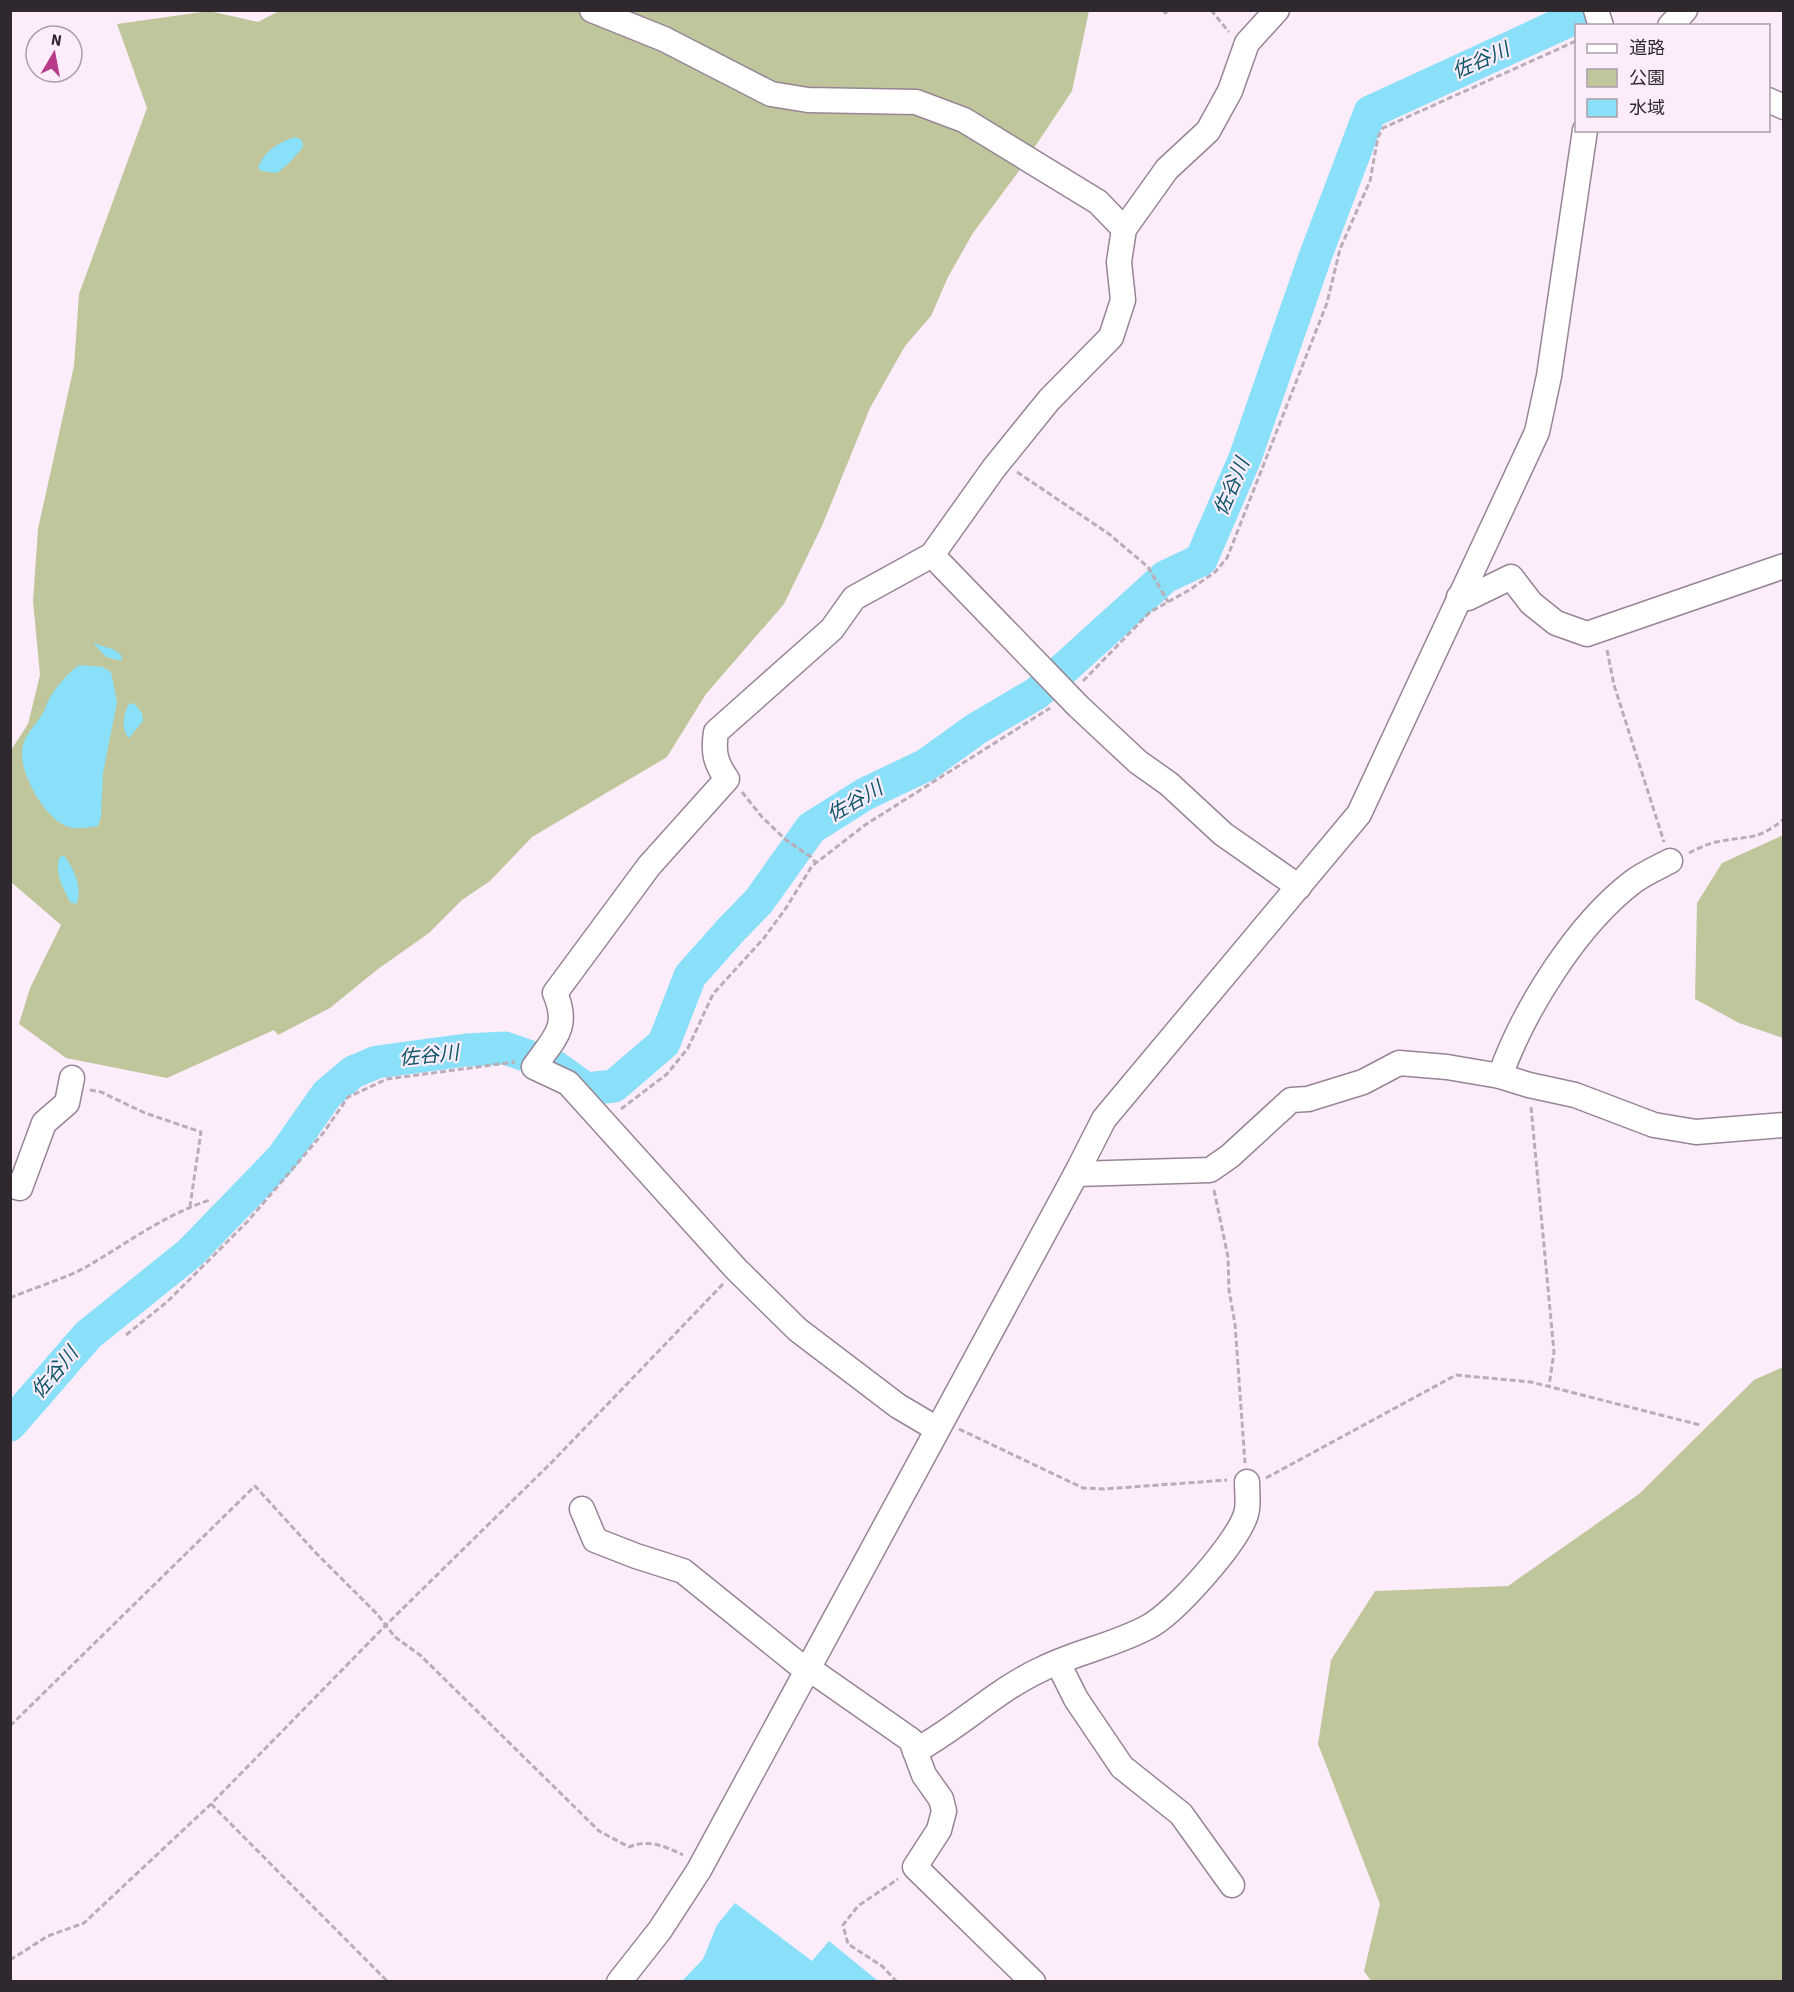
<svg xmlns="http://www.w3.org/2000/svg" width="1794" height="1992" viewBox="0 0 1794 1992" font-family="'Source Sans 3','Noto Sans JP',sans-serif">
<rect width="100%" height="100%" fill="#fdedfb"/>
<g fill="#c0c69b">
<path d="M 281,10 L 1089,11 L 1072,91 L 1016,175 L 973,233 L 948,277 L 931,316 L 905,346 L 870,408 L 822,526 L 784,604 L 706,694 L 667,757 L 532,837 L 490,881 L 462,900 L 429,933 L 378,969 L 330,1008 L 278,1035 L 274,1030 L 167,1078 L 66,1058 L 19,1024 L 30,988 L 61,925 L 11,882 L 11,750 L 28,724 L 40,675 L 33,601 L 38,529 L 74,366 L 79,294 L 147,108 L 117,24 L 209,11 L 258,22 Z"/>
<path d="M 1783,835 L 1783,1038 L 1739,1023 L 1695,999 L 1697,903 L 1722,863 Z"/>
<path d="M 1783,1367 L 1783,1981 L 1371,1981 L 1364,1971 L 1380,1904 L 1318,1744 L 1331,1660 L 1375,1591 L 1508,1586 L 1639,1494 L 1754,1380 Z"/>
</g>
<g fill="#8ae0f9">
<path d="M 295,137 L 302,140 L 303,147 L 289,163 L 277,173 L 261,171 L 258,167 C 266,150 277,143 295,137 Z"/>
<path d="M 93,643 L 115,650 L 121,655 L 122,661 L 106,657 Z"/>
<path d="M 79,665 L 103,667 L 111,672 L 117,702 L 103,773 L 101,816 L 98,826 C 90,827 82,829 74,828 C 48,826 21,776 22,753 C 22,738 33,728 41,716 C 45,711 46,705 49,699 C 57,685 67,674 79,665 Z"/>
<path d="M 134,703 L 142,713 L 143,721 L 129,738 C 120,729 124,715 128,705 Z"/>
<path d="M 63,855 C 73,865 84,891 76,904 L 70,902 C 63,887 55,875 59,858 Z"/>
<path d="M 735,1903 L 812,1961 L 829,1941 L 878,1981 L 682,1981 L 703,1959 L 717,1925 Z"/>
</g>
<g fill="none" stroke-linecap="round" stroke-linejoin="round">
<path stroke="#8ae0f9" stroke-width="33" d="M 10,1425 L 88,1335 L 190,1253 L 282,1158 L 327,1094 L 353,1072 L 377,1062 L 466,1050 L 505,1048 L 551,1064 L 586,1089 L 614,1086 L 664,1043 L 690,976 L 730,931 L 759,901 L 811,828 L 865,794 L 926,765 L 976,729 L 1037,693 L 1165,577 L 1201,560 L 1245,458 L 1315,257 L 1370,112 L 1592,10"/>
<defs>
<g id="minor">
<path d="M 592,10 L 664,39 L 771,94 L 808,100 L 916,102 L 964,120 L 1098,202 L 1124,229"/>
<path d="M 1596,10 L 1601,26"/>
<path d="M 1670,26 L 1685,10"/>
<path d="M 1768,100 L 1784,107"/>
<path d="M 932,555 L 1078,706 L 1138,762 L 1169,784 L 1223,834 L 1299,887"/>
<path d="M 1459,597 L 1468,598 L 1511,577 L 1531,603 L 1556,623 L 1587,634 L 1784,566"/>
<path d="M 1500,1076 C 1524,1009 1577,924 1634,881 C 1645,873 1659,867 1670,861"/>
<path d="M 1076,1174 L 1210,1170 L 1230,1156 L 1291,1100 L 1308,1099 L 1363,1082 L 1399,1063 L 1447,1067 L 1500,1076 L 1529,1085 L 1575,1095 L 1654,1125 L 1696,1132 L 1784,1125"/>
<path d="M 10,1185 L 20,1188 L 44,1123 L 67,1103 L 72,1078"/>
<path d="M 937,1429 L 898,1406 L 798,1330 L 736,1269 L 568,1083 L 534,1067 C 554,1038 570,1028 555,993 L 649,866 L 727,779 C 715,763 713,751 716,732 L 832,629 L 854,598 L 932,555 L 994,468 L 1049,400 L 1111,337 L 1123,300 L 1119,262 L 1124,229 L 1167,169 L 1208,131 L 1230,91 L 1247,43 L 1277,10"/>
<path d="M 582,1509 L 595,1540 L 636,1556 L 683,1571 L 797,1663 L 808,1668 L 911,1740 L 924,1775 L 941,1799 L 944,1811 L 939,1830 L 915,1867 L 1033,1982"/>
<path d="M 1058,1663 L 1076,1699 L 1122,1767 L 1181,1814 L 1232,1885"/>
<path d="M 915,1751 C 960,1727 996,1690 1042,1669 C 1076,1652 1115,1645 1148,1627 C 1174,1614 1238,1542 1246,1514 C 1249,1505 1247,1492 1247,1482"/>
<path d="M 619,1982 L 660,1930 L 699,1870 L 1076,1174 L 1104,1119 L 1359,814 L 1537,432 L 1549,376 L 1585,130"/>
</g>
</defs>
<use href="#minor" stroke="#978595" stroke-width="27"/>
<g stroke="#baadb8" stroke-width="3" stroke-dasharray="6 3" stroke-linecap="butt">
<path d="M 1164,10 L 1165,13 L 1170,10"/>
<path d="M 1211,10 L 1229,32"/>
<path d="M 1017,472 L 1109,534 L 1148,567 L 1168,602"/>
<path d="M 1607,650 L 1614,685 L 1664,842"/>
<path d="M 1083,681 L 1150,612 L 1191,589 L 1215,572 L 1227,558 L 1327,303 L 1340,249 L 1370,181 L 1378,137 L 1383,128 L 1576,41"/>
<path d="M 742,792 L 762,817 L 786,840 L 811,857 L 816,863"/>
<path d="M 1689,853 C 1697,849 1707,844 1716,842 C 1748,835 1756,842 1784,819"/>
<path d="M 90,1090 L 101,1092 L 145,1113 L 201,1132 L 190,1206"/>
<path d="M 1531,1107 L 1554,1352 L 1549,1386"/>
<path d="M 621,1109 L 667,1074 L 688,1048 L 713,994 L 764,938 L 786,908 L 812,866 L 865,825 L 1050,708"/>
<path d="M 1214,1190 L 1228,1257 L 1229,1290 L 1235,1324 L 1245,1463"/>
<path d="M 10,1298 C 35,1287 65,1279 88,1266 C 127,1243 166,1214 210,1200"/>
<path d="M 126,1335 L 167,1302 L 248,1221 L 324,1132 L 348,1097 L 387,1079 L 515,1062"/>
<path d="M 959,1429 L 1083,1488 L 1104,1489 L 1227,1480"/>
<path d="M 1266,1478 L 1456,1375 L 1531,1382 L 1700,1425"/>
<path d="M 10,1726 L 255,1486 L 316,1553 L 377,1614 L 395,1637 L 420,1655 L 599,1831 L 629,1847 C 648,1839 665,1846 683,1855"/>
<path d="M 211,1804 L 388,1982"/>
<path d="M 10,1960 L 48,1936 L 84,1923 L 211,1804 L 387,1624 L 553,1461 L 723,1284"/>
<path d="M 897,1982 L 882,1966 L 848,1944 L 843,1925 L 858,1906 L 898,1879"/>
</g>
<use href="#minor" stroke="#fff" stroke-width="24"/>
</g>
<g text-anchor="middle" dominant-baseline="central" stroke-width="4.5" stroke-linejoin="round" paint-order="stroke">
<g font-size="20" font-style="italic" fill="#0d5769" stroke="#fdedfb">
<text transform="translate(1481 61) rotate(-24)">佐谷川</text>
<text transform="translate(1232 487) rotate(-67)">佐谷川</text>
<text transform="translate(855 802) rotate(-30)">佐谷川</text>
<text transform="translate(429 1056) rotate(-6)">佐谷川</text>
<text transform="translate(55 1373) rotate(-50)">佐谷川</text>
</g>
</g>
<rect width="1794" height="1992" fill="none" stroke="#2f282e" stroke-width="24"/>
<rect x="1575" y="24" width="195" height="108" fill="#fdedfb" stroke="#ab9ea9" stroke-width="1.5"/>
<rect x="1587" y="44" width="30" height="9" fill="#ffffff" stroke="#ab9ea9" stroke-width="1.5"/>
<text x="1629" y="54" font-size="18" fill="#2f282e">道路</text>
<rect x="1587" y="69" width="30" height="18" fill="#c0c69b" stroke="#ab9ea9" stroke-width="1.5"/>
<text x="1629" y="84" font-size="18" fill="#2f282e">公園</text>
<rect x="1587" y="99" width="30" height="18" fill="#8ae0f9" stroke="#ab9ea9" stroke-width="1.5"/>
<text x="1629" y="114" font-size="18" fill="#2f282e">水域</text>
<g transform="translate(54 54) rotate(10)"><circle r="28" fill="#fdedfb" stroke="#ab9ea9" stroke-width="1.5"/>
<path d="M0-4.5L10 22L0 15L-10 22Z" fill="#b83b8a"/>
<text y="-9" font-size="16" font-weight="bold" text-anchor="middle" fill="#2f282e">N</text>
</g>
</svg>
